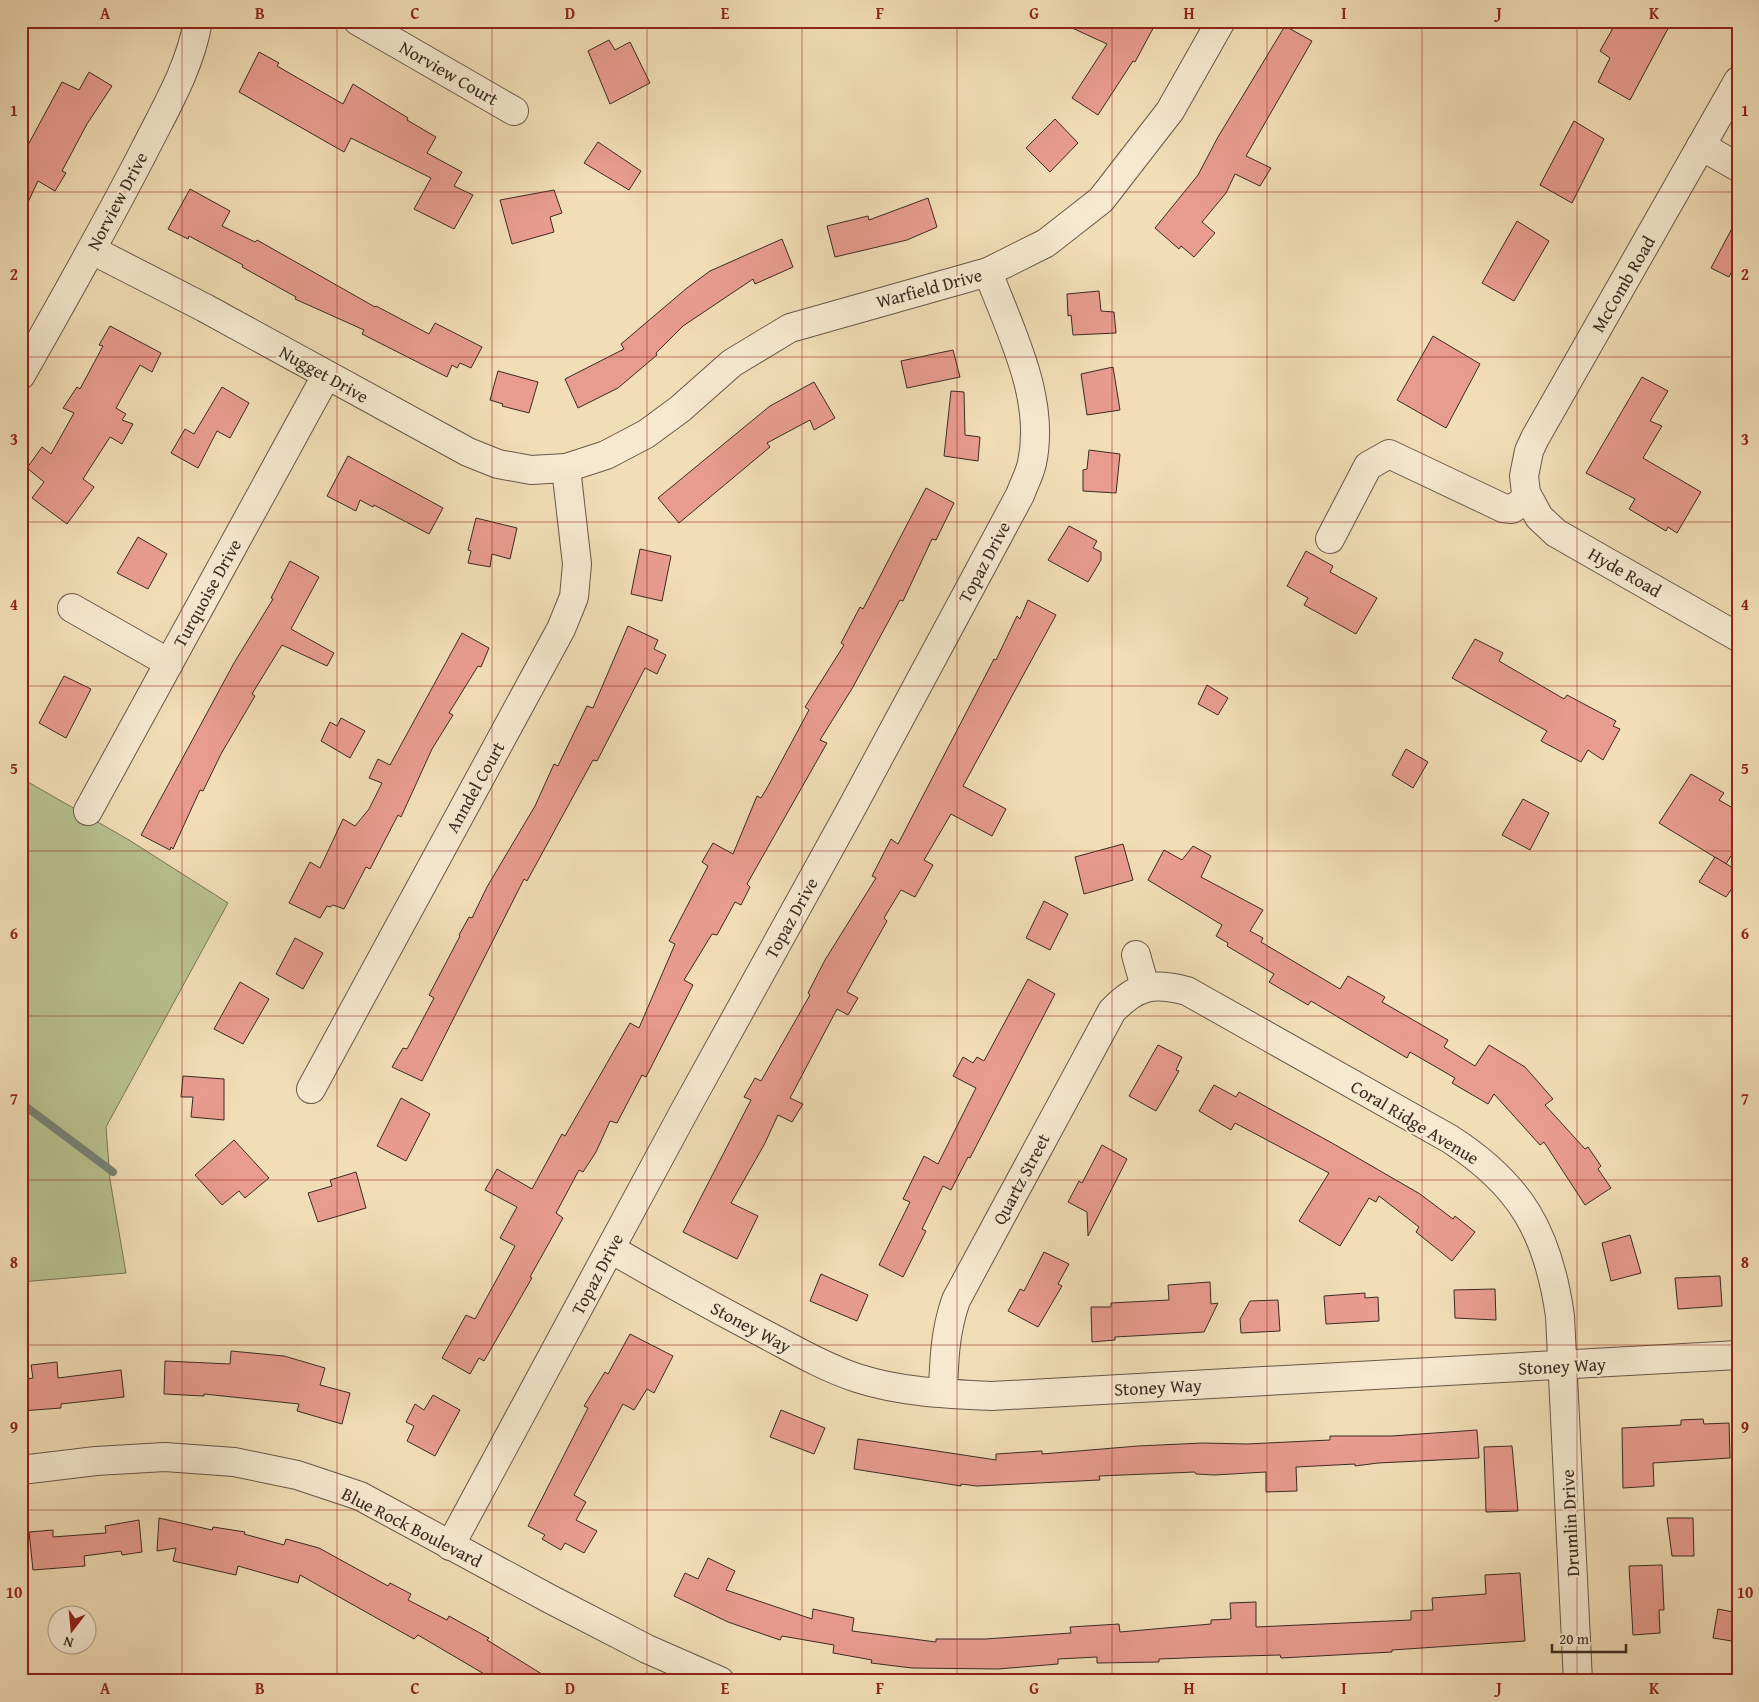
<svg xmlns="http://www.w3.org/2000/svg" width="1759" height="1702" viewBox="0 0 1759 1702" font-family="'Gentium Book Plus',serif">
<rect width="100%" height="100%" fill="#f1ddb6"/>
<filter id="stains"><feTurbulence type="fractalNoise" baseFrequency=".004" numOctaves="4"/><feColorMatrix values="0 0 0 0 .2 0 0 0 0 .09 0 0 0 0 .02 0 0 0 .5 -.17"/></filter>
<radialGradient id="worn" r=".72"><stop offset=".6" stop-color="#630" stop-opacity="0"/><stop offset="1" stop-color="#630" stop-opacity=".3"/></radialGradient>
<path fill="#b8c18f" stroke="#7a7659" d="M 21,778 L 129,840 L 228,903 L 106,1127 L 110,1180 L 126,1273 L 21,1282 Z"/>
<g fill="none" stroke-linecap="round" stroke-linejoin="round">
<path stroke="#758275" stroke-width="8" d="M 21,1103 L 113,1172"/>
</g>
<g fill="#e89c8e" stroke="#3b2b23">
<path d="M 1057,21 L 1157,21 L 1135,62 L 1133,61 L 1098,115 L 1072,98 L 1107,44 Z"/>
<path d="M 1617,21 L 1672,21 L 1630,100 L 1598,82 L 1610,58 L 1600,51 Z"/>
<path d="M 1285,26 L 1312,41 L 1246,156 L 1271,168 L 1260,186 L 1235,174 L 1226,193 L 1202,222 L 1215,233 L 1194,257 L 1181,246 L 1179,249 L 1155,228 L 1198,175 L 1218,137 Z"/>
<path d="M 609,40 L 615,50 L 630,42 L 650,83 L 610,104 L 588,51 Z"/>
<path d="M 259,52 L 279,63 L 277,66 L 343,104 L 353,84 L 408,118 L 407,120 L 436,137 L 427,153 L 462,172 L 454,186 L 473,195 L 454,229 L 414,209 L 431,178 L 351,138 L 344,152 L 239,92 Z"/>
<path d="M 89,72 L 112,86 L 87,124 L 62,171 L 66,173 L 55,191 L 38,181 L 21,217 L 21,158 L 62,82 L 79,90 Z"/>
<path d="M 1055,119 L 1078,143 L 1050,172 L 1026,148 Z"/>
<path d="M 1574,121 L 1604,139 L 1572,203 L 1540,185 Z"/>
<path d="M 598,142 L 641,171 L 629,190 L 584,163 Z"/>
<path d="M 190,189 L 230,211 L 222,226 L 255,242 L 257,240 L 375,307 L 376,306 L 429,334 L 435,323 L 482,347 L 471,368 L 460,363 L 457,368 L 452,365 L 447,377 L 362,334 L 364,330 L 295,299 L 296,297 L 242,267 L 243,265 L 189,236 L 188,239 L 168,229 Z"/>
<path d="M 554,190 L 562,213 L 550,217 L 554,232 L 512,244 L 500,200 Z"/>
<path d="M 928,198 L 937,227 L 907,240 L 835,257 L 827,226 L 868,216 L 869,220 Z"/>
<path d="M 1738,217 L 1738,259 L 1729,277 L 1711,268 Z"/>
<path d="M 1517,221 L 1549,241 L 1514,301 L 1482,283 Z"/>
<path d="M 782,239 L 793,267 L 755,284 L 753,279 L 683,326 L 656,353 L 657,355 L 618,388 L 578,408 L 565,379 L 624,349 L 621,344 L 687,288 L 710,271 Z"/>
<path d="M 1099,291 L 1101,311 L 1114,312 L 1116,333 L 1073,335 L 1071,315 L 1068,316 L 1067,294 Z"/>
<path d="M 110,326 L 161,353 L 152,372 L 140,365 L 116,408 L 126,414 L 122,420 L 133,424 L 122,444 L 110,437 L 83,479 L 94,487 L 67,524 L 32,498 L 44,482 L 27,468 L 42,447 L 51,454 L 74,413 L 63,408 L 77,387 L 80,389 L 103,346 L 99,345 Z"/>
<path d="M 1433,336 L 1480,364 L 1446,428 L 1397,400 Z"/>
<path d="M 953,350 L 960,377 L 907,388 L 901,361 Z"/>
<path d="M 1113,367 L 1120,410 L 1087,415 L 1081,374 Z"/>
<path d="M 498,371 L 538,382 L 529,413 L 502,406 L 503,404 L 490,400 Z"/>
<path d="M 1642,377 L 1668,391 L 1650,421 L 1662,426 L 1643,458 L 1701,492 L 1677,533 L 1668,527 L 1666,531 L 1629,509 L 1635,499 L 1586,473 Z"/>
<path d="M 814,382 L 835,418 L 814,430 L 810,420 L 767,443 L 770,447 L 679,523 L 658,498 L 770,406 Z"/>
<path d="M 222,387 L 249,403 L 230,438 L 217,431 L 198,468 L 171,453 L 185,429 L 194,434 Z"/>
<path d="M 951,391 L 964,392 L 965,435 L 980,437 L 978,461 L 944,456 Z"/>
<path d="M 1089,450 L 1120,454 L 1116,493 L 1083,491 L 1083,470 L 1087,469 Z"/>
<path d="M 348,456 L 443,508 L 429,534 L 374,505 L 373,507 L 360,500 L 356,511 L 327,496 Z"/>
<path d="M 926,488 L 954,503 L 936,540 L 932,539 L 903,601 L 900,600 L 853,687 L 820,740 L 827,743 L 747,884 L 750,887 L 741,905 L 735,902 L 717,935 L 712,934 L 684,980 L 693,985 L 646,1077 L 642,1075 L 617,1123 L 610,1121 L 596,1152 L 583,1172 L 579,1170 L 556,1213 L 563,1218 L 530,1277 L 532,1278 L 484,1361 L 479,1358 L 470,1374 L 442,1358 L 466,1315 L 475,1319 L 515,1246 L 500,1238 L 517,1207 L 485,1190 L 497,1169 L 532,1189 L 562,1134 L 565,1136 L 630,1023 L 639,1028 L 675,944 L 669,941 L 708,866 L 702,862 L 713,843 L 733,854 L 757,796 L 761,798 L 767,788 L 809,710 L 805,707 L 844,645 L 841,643 L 860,607 L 863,609 Z"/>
<path d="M 476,518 L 517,528 L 510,559 L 492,554 L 490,567 L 468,563 L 471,551 L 468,550 Z"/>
<path d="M 1069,526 L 1097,541 L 1093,548 L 1101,552 L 1101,560 L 1088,582 L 1048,560 Z"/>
<path d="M 138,537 L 167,554 L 148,589 L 117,573 Z"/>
<path d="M 640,549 L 671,556 L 662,601 L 631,594 Z"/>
<path d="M 1306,551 L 1333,566 L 1330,572 L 1377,598 L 1356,634 L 1304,605 L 1308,598 L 1287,586 Z"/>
<path d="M 290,561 L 319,577 L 291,629 L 334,653 L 327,666 L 282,645 L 252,694 L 255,696 L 221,754 L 203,791 L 200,790 L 173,849 L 171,847 L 170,850 L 141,835 L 234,663 L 273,599 L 271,598 Z"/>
<path d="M 1028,600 L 1056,615 L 963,786 L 1006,809 L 992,836 L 951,814 L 924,860 L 933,865 L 915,897 L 901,890 L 884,918 L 887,921 L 847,992 L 858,998 L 848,1015 L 837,1009 L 790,1098 L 803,1104 L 792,1122 L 778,1115 L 764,1145 L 731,1203 L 758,1216 L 737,1259 L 683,1232 L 751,1100 L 744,1097 L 755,1078 L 761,1081 L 810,995 L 808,993 L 825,960 L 876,878 L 872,876 L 891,839 L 898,844 L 994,659 L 996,660 L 1017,616 L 1020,619 Z"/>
<path d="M 628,626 L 658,640 L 654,649 L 666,655 L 657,674 L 645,668 L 597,761 L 593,760 L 527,881 L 524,879 L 422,1081 L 392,1067 L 403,1048 L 407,1049 L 434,998 L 429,995 L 460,936 L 459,935 L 469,917 L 472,918 L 487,887 L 535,806 L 554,764 L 558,766 L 587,706 L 593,708 Z"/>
<path d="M 462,633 L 489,648 L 481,667 L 478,666 L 449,713 L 453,715 L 432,749 L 401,817 L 398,815 L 370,869 L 366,867 L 344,909 L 333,905 L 330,907 L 327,906 L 320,918 L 289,903 L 310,862 L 320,868 L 343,819 L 355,826 L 369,809 L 382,783 L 369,778 L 378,759 L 390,765 Z"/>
<path d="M 1475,639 L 1503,653 L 1499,661 L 1564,699 L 1567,695 L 1616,721 L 1613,726 L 1620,729 L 1603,760 L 1588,750 L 1581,762 L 1541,741 L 1547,731 L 1452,678 Z"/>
<path d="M 64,676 L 91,689 L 66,738 L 39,723 Z"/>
<path d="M 1207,685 L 1228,698 L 1218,715 L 1198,704 Z"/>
<path d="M 341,718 L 365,731 L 350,758 L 321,741 L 330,722 L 337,726 Z"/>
<path d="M 1406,749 L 1428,762 L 1413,788 L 1392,775 Z"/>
<path d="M 1691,774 L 1724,793 L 1719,800 L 1738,811 L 1738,845 L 1726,864 L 1659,823 Z"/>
<path d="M 1523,799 L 1549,813 L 1530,850 L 1502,835 Z"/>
<path d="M 1123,844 L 1133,880 L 1084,894 L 1075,857 Z"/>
<path d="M 1193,846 L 1211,856 L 1201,877 L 1263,910 L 1250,931 L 1263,938 L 1261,942 L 1340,989 L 1348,976 L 1385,997 L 1382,1002 L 1448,1040 L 1444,1047 L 1475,1066 L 1489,1045 L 1525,1067 L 1553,1099 L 1545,1105 L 1585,1149 L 1588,1147 L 1601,1166 L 1598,1169 L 1611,1188 L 1585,1205 L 1544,1142 L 1540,1145 L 1494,1094 L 1488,1104 L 1452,1083 L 1455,1078 L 1410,1052 L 1407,1058 L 1311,1001 L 1308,1005 L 1269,982 L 1274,974 L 1227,946 L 1228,943 L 1216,936 L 1222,925 L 1148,880 L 1164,850 L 1182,860 Z"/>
<path d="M 1715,857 L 1738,871 L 1738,880 L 1726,897 L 1699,882 Z"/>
<path d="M 1044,901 L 1068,914 L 1050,950 L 1026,938 Z"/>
<path d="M 295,938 L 323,953 L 303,989 L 276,974 Z"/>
<path d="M 1028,979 L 1055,994 L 970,1158 L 968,1157 L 951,1190 L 943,1186 L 922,1229 L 926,1231 L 903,1277 L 879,1265 L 910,1202 L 903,1199 L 924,1156 L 938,1164 L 976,1088 L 953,1076 L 963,1057 L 973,1063 L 977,1057 L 984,1061 Z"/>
<path d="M 240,982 L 269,999 L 243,1044 L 214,1029 Z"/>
<path d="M 1158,1045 L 1182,1057 L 1176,1070 L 1179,1071 L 1156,1111 L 1129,1096 Z"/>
<path d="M 183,1076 L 224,1079 L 224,1120 L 191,1117 L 193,1097 L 181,1097 Z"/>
<path d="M 1214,1085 L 1236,1097 L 1239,1092 L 1332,1143 L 1420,1194 L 1453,1219 L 1455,1216 L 1475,1232 L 1452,1261 L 1416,1232 L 1419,1227 L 1379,1196 L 1376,1202 L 1369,1198 L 1340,1246 L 1299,1221 L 1329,1173 L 1235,1123 L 1231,1130 L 1199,1111 Z"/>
<path d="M 401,1098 L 430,1114 L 406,1161 L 377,1146 Z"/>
<path d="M 234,1140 L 269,1178 L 245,1198 L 239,1191 L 222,1205 L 195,1175 Z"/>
<path d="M 1102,1145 L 1127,1159 L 1088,1236 L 1087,1212 L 1068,1202 L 1079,1181 L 1082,1183 Z"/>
<path d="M 356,1172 L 366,1208 L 318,1222 L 308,1193 L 332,1186 L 330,1180 Z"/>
<path d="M 1630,1235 L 1641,1273 L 1611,1281 L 1602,1243 Z"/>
<path d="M 1044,1252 L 1069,1264 L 1058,1284 L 1062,1286 L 1038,1327 L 1008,1311 L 1020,1289 L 1024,1291 Z"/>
<path d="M 821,1274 L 868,1295 L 857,1321 L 810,1301 Z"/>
<path d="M 1720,1276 L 1722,1306 L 1678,1309 L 1675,1278 Z"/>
<path d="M 1210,1282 L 1211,1304 L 1218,1303 L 1204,1332 L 1115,1337 L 1115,1340 L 1092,1342 L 1091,1307 L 1111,1307 L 1111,1303 L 1169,1300 L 1168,1285 Z"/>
<path d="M 1495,1289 L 1496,1320 L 1455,1318 L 1454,1290 Z"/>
<path d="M 1365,1293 L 1365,1298 L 1378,1297 L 1379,1321 L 1326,1324 L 1324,1296 Z"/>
<path d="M 1278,1300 L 1280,1331 L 1241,1333 L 1240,1319 L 1250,1301 Z"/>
<path d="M 630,1334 L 673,1356 L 654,1393 L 647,1389 L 634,1410 L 623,1404 L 574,1495 L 586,1502 L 576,1520 L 597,1531 L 584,1553 L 565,1543 L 561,1550 L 542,1539 L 545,1535 L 528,1526 L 588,1408 L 584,1406 L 605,1372 L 608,1374 Z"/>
<path d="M 231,1351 L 284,1356 L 325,1368 L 320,1385 L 350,1393 L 342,1424 L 297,1411 L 299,1404 L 204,1394 L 204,1396 L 164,1394 L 165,1361 L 230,1364 Z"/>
<path d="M 57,1362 L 58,1378 L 121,1370 L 124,1397 L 61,1404 L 61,1408 L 21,1411 L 21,1380 L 33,1378 L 31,1365 Z"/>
<path d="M 433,1395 L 460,1410 L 435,1456 L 407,1441 L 414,1426 L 406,1422 L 415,1404 L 424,1410 Z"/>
<path d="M 781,1410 L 825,1428 L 814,1454 L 770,1437 Z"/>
<path d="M 1703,1419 L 1704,1424 L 1729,1423 L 1730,1458 L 1653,1463 L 1654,1486 L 1623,1488 L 1622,1428 L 1681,1425 L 1681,1420 Z"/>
<path d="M 1477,1430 L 1479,1458 L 1378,1463 L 1355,1466 L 1355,1464 L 1296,1467 L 1297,1491 L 1266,1492 L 1266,1472 L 1214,1475 L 1196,1474 L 1195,1472 L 1099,1476 L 1100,1480 L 977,1486 L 961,1484 L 961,1486 L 854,1469 L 858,1439 L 996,1460 L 996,1454 L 1042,1451 L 1042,1454 L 1138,1446 L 1203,1443 L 1247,1444 L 1330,1440 L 1330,1436 L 1392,1436 Z"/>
<path d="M 1512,1446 L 1518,1511 L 1486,1512 L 1484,1447 Z"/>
<path d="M 159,1518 L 212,1530 L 213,1527 L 245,1532 L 244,1534 L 284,1545 L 286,1539 L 319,1548 L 388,1586 L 390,1583 L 411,1594 L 408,1600 L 447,1620 L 449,1616 L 489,1638 L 487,1640 L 553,1681 L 496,1681 L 418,1635 L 414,1639 L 300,1575 L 298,1583 L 238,1566 L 236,1575 L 173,1561 L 176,1548 L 157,1551 Z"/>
<path d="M 1667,1518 L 1693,1518 L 1694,1556 L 1672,1556 Z"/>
<path d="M 139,1520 L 142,1552 L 122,1555 L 121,1551 L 84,1556 L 85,1566 L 33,1570 L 29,1532 L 53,1530 L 53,1537 L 106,1533 L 105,1526 Z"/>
<path d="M 708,1558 L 735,1571 L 726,1590 L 812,1619 L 813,1609 L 854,1618 L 852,1631 L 936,1642 L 936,1639 L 985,1639 L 1071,1633 L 1070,1627 L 1119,1624 L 1120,1632 L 1211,1624 L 1211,1620 L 1231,1619 L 1230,1603 L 1256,1602 L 1256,1627 L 1411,1620 L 1411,1611 L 1433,1610 L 1432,1598 L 1486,1594 L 1485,1575 L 1520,1573 L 1525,1641 L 1392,1650 L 1392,1652 L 1281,1658 L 1280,1655 L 1209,1657 L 1159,1659 L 1159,1662 L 1097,1663 L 1097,1657 L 1058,1659 L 1058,1664 L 998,1669 L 912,1668 L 871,1663 L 872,1660 L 833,1653 L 834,1645 L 782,1636 L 780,1640 L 728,1622 L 674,1596 L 685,1573 L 698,1579 Z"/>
<path d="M 1662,1565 L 1664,1610 L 1659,1610 L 1660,1633 L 1633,1635 L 1629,1566 Z"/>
<path d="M 1718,1609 L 1738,1613 L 1738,1642 L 1713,1638 Z"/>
</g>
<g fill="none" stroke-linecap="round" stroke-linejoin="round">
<defs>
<g id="minor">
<path d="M 358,21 L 514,111"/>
<path d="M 1738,81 L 1535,438 L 1529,451 L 1524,476 L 1526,493 L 1539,517 L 1556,533 L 1738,637"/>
<path d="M 1701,146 L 1738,167"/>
<path d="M 92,250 L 205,308 L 468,452 L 498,464 L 531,470 L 566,468 L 606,455 L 646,434 L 680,409 L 732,363 L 790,328 L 988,272 L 1046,243 L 1101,200 L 1170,111 L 1221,21"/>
<path d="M 21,375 C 63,301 105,227 144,151 C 165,109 190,68 198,21"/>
<path d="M 1330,539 L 1368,466 L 1389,454 L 1503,508 L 1512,509 L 1528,498"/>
<path d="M 72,608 L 169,663"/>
<path d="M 88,811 L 326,376"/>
<path d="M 1136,955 L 1145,987"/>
<path d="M 311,1089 L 561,629 L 574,597 L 577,564 L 566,468"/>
<path d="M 611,1249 C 659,1277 708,1304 757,1330 C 790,1347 821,1366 857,1378 C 900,1392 946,1394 992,1396 L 1738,1355"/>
<path d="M 943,1393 C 944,1360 945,1331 956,1300 L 1112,1011 C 1137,985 1153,982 1187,991 L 1450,1139 C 1521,1185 1548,1232 1560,1316 L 1578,1681"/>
<path d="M 21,1470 L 96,1461 L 165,1457 L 234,1462 L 297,1475 L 360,1496 L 550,1599 L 647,1649 L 720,1681"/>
<path d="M 450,1546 L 685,1110 L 849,813 L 1020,495 C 1024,484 1030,473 1032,463 C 1046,398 1010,331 988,272"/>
</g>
</defs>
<use href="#minor" stroke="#685848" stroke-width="30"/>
<use href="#minor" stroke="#f6e9d0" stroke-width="28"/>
</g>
<path fill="none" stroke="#8f2418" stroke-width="1" stroke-opacity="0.55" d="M 182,21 L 182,1681M 337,21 L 337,1681M 492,21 L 492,1681M 647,21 L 647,1681M 802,21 L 802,1681M 957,21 L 957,1681M 1112,21 L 1112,1681M 1267,21 L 1267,1681M 1422,21 L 1422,1681M 1577,21 L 1577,1681M 21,192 L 1738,192M 21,357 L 1738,357M 21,522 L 1738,522M 21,686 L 1738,686M 21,851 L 1738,851M 21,1016 L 1738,1016M 21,1180 L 1738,1180M 21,1345 L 1738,1345M 21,1510 L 1738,1510"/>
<g text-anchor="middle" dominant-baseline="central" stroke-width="4" stroke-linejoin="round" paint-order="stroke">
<g font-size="18" fill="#3b2b23" stroke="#f6e9d0">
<text transform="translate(449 73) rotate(30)">Norview Court</text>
<text transform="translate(117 201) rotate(-62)">Norview Drive</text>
<text transform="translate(1623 284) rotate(-60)">McComb Road</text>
<text transform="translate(929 288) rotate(-15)">Warfield Drive</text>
<text transform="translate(324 374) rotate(29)">Nugget Drive</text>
<text transform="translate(984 562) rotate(-62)">Topaz Drive</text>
<text transform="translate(1625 572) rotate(30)">Hyde Road</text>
<text transform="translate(207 593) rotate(-61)">Turquoise Drive</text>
<text transform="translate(475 787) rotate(-61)">Anndel Court</text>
<text transform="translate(791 918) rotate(-61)">Topaz Drive</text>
<text transform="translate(1415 1122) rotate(31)">Coral Ridge Avenue</text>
<text transform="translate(1021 1179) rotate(-62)">Quartz Street</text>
<text transform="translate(597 1274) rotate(-62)">Topaz Drive</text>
<text transform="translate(751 1327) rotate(28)">Stoney Way</text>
<text transform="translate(1562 1366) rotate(-3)">Stoney Way</text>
<text transform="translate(1158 1387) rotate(-3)">Stoney Way</text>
<text transform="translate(1570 1523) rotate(-93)">Drumlin Drive</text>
<text transform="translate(412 1527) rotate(27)">Blue Rock Boulevard</text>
</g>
</g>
<rect width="1759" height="1702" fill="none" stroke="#f1ddb6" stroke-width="55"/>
<g transform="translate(72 1630) rotate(196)"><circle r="24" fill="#f6e9d0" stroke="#ab9d8b"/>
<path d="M0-4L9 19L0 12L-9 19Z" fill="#8f2418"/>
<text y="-8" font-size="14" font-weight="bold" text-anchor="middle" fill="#3b2b23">N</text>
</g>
<path d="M1552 1644v8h74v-8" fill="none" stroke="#3b2b23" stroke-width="2.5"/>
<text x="1559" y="1644" font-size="15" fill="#3b2b23" stroke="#f6e9d0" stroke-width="4" paint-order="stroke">20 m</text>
<rect x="28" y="28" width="1704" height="1646" fill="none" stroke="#8f2418" stroke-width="2"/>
<g font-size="16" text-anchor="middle" font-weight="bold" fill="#8f2418">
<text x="105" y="19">A</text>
<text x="260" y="19">B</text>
<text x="415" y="19">C</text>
<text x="570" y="19">D</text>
<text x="725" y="19">E</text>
<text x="880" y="19">F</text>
<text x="1034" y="19">G</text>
<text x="1189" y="19">H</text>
<text x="1344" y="19">I</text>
<text x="1499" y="19">J</text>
<text x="1654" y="19">K</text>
<text x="14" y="116">1</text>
<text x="1745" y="116">1</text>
<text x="14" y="280">2</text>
<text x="1745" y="280">2</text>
<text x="14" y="445">3</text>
<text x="1745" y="445">3</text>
<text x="14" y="610">4</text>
<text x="1745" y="610">4</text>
<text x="14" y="774">5</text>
<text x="1745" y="774">5</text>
<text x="14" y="939">6</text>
<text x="1745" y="939">6</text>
<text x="14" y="1104">7</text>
<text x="1745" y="1104">7</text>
<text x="14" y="1268">8</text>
<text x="1745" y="1268">8</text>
<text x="14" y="1433">9</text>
<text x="1745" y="1433">9</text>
<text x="14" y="1598">10</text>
<text x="1745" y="1598">10</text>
<text x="105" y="1694">A</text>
<text x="260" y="1694">B</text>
<text x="415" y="1694">C</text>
<text x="570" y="1694">D</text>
<text x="725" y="1694">E</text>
<text x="880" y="1694">F</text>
<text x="1034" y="1694">G</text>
<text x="1189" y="1694">H</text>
<text x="1344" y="1694">I</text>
<text x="1499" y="1694">J</text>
<text x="1654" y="1694">K</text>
</g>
<rect width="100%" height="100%" filter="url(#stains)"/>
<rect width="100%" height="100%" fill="url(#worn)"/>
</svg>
